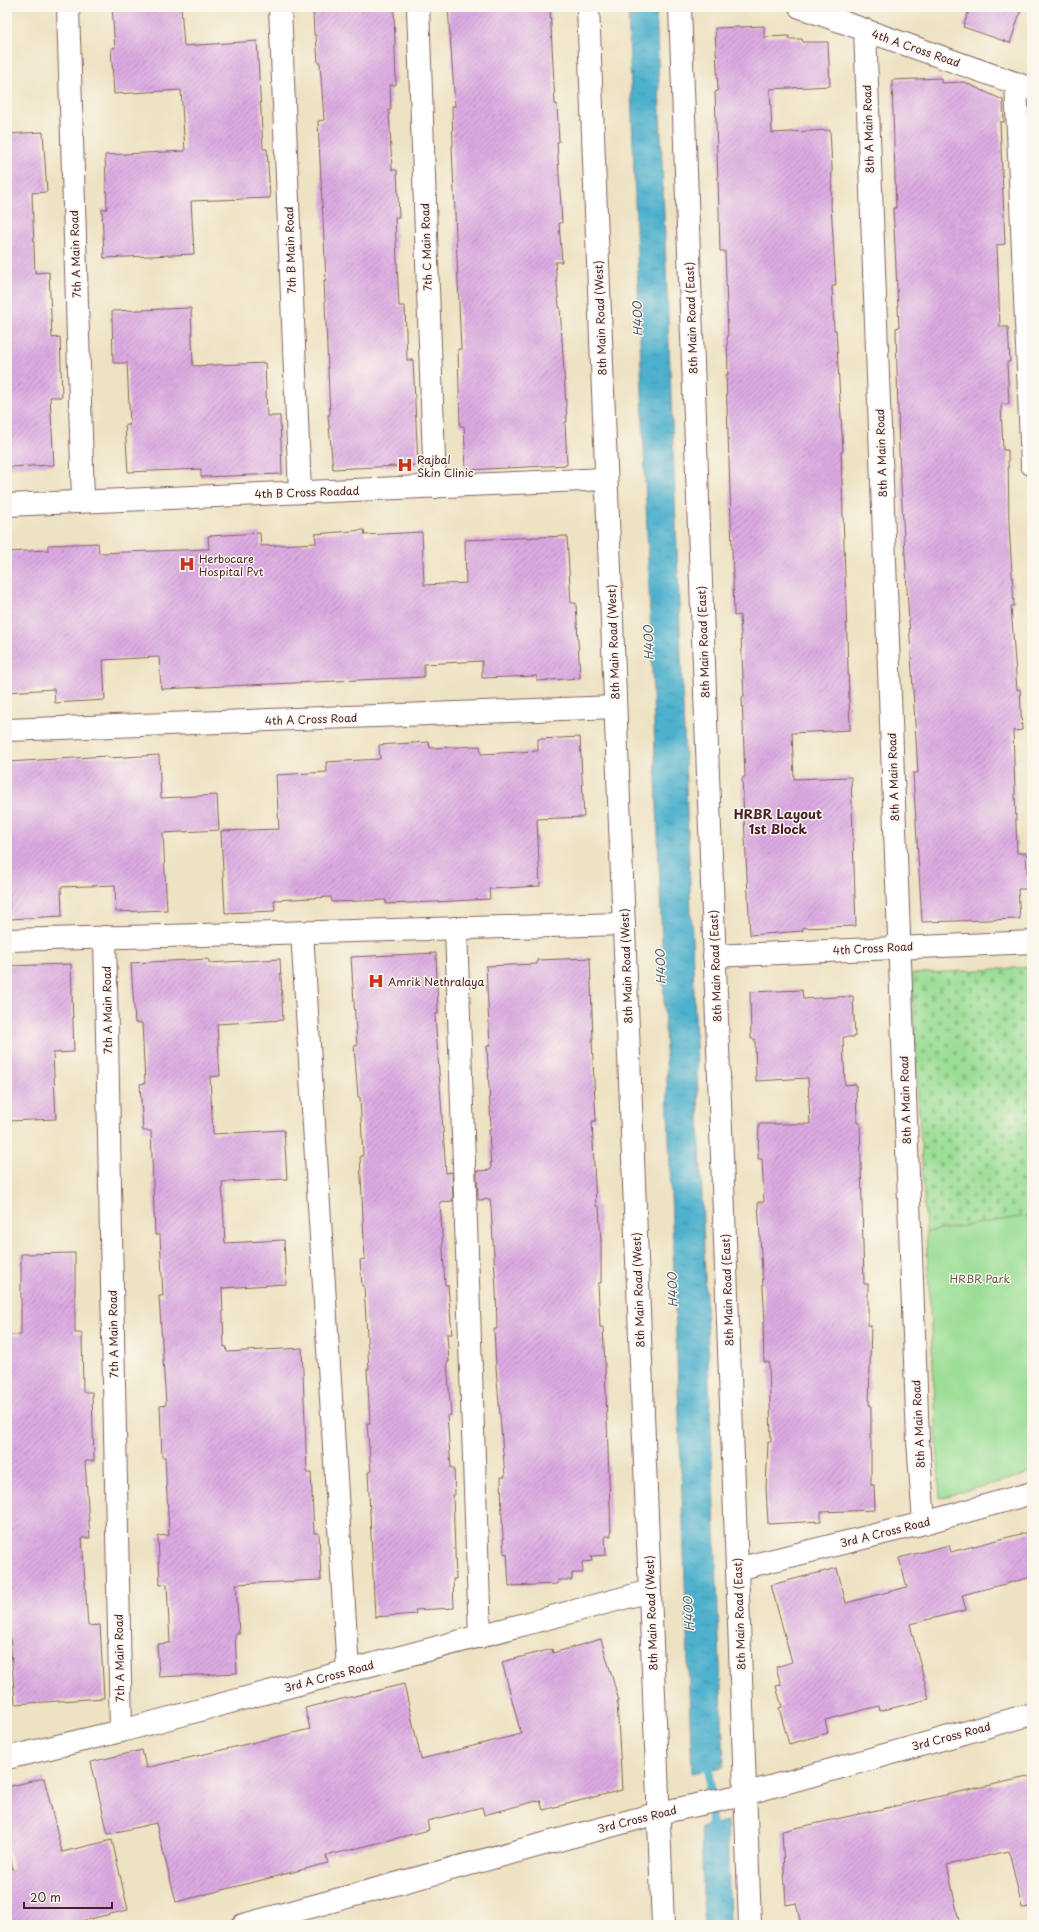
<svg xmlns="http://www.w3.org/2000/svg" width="1039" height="1932" viewBox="0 0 1039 1932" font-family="'Playpen Sans',sans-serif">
<defs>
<pattern id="cemetery-stones" width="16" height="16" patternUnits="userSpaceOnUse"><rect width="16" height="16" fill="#9bde96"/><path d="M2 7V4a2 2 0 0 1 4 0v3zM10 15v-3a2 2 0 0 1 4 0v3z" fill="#87be81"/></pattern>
<pattern id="water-ripples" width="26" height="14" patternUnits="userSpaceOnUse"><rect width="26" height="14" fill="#4eb1cd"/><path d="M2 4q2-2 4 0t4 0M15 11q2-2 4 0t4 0" fill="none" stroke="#438fa7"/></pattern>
<pattern id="building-hatch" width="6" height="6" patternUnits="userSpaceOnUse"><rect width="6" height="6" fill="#dbaae2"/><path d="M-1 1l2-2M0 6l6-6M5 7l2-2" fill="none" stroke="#b48ab7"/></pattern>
</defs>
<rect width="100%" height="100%" fill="#fbf7ec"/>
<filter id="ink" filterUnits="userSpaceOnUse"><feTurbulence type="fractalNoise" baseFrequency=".025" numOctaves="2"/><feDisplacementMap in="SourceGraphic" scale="8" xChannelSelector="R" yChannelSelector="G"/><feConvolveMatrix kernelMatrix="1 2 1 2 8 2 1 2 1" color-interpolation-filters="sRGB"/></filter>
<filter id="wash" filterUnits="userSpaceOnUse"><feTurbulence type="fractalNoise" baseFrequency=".012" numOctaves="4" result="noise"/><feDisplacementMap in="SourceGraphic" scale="16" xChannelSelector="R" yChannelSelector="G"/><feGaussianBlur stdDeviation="0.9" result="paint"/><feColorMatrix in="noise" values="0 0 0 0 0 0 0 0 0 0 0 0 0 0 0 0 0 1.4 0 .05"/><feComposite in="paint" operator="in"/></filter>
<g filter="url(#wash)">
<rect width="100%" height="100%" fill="#ede2c2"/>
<path fill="#9bde96" stroke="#727e60" d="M 1032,1215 L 1032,1473 L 940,1498 L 926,1232 Z"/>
<path fill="url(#cemetery-stones)" stroke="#727e60" d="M 1032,967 L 1032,1215 L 926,1232 L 911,974 Z"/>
<g fill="url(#water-ripples)" stroke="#4c687c">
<path d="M 628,7 L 656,7 L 724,1767 L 692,1773 Z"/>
<path d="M 727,1822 L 730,1925 L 704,1925 L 701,1828 Z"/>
</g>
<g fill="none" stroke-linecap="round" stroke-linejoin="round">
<path stroke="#4eb1cd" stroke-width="9" d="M 709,1759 L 712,1838"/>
</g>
<g id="blocks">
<g fill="url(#building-hatch)">
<path d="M 112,7 L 181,7 L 184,46 L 257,41 L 263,149 L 267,149 L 270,198 L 191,201 L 194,254 L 104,258 L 102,209 L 107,209 L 105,155 L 185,151 L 181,90 L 114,94 L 111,48 L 115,48 Z"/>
<path d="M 367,7 L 394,7 L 396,85 L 390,85 L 391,110 L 389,110 L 392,170 L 397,170 L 399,217 L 395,217 L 399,306 L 405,306 L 407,360 L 413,360 L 418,465 L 333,469 L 328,415 L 330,415 L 324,280 L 326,280 L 318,121 L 324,120 L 320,63 L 318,63 L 316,35 L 314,35 L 313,10 Z"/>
<path d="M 448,7 L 550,7 L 555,104 L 557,104 L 559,142 L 557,142 L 562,223 L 559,223 L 562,262 L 555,262 L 559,307 L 560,307 L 567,422 L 565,422 L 567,465 L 466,470 L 464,426 L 460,426 L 458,349 L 461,349 L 452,146 L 453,146 L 452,106 L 455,106 Z"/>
<path d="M 970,7 L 1022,7 L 1010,43 L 963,27 Z"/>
<path d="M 764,26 L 764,37 L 789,36 L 789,39 L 802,39 L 803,42 L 828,42 L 830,86 L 770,89 L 772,133 L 830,130 L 832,168 L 831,205 L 836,286 L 832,286 L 834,330 L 836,330 L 843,452 L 841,452 L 850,730 L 792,733 L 794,779 L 851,777 L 856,926 L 802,928 L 803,931 L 750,935 L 742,778 L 745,777 L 742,697 L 744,697 L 740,615 L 734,616 L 733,577 L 726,375 L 728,375 L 727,337 L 728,337 L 725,251 L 720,251 L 719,212 L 715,92 L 718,91 L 715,28 Z"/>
<path d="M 941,78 L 941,83 L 964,82 L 1003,100 L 1004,122 L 1000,122 L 1005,244 L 997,245 L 1000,327 L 1008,327 L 1010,362 L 1007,362 L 1009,404 L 1001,404 L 1003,450 L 1008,450 L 1009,525 L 1014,606 L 1011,606 L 1017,690 L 1020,689 L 1022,730 L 1013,731 L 1017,853 L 1026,853 L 1028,889 L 1018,889 L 1020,919 L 922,922 L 913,773 L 918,773 L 899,453 L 896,328 L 899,327 L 893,208 L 896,208 L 892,80 Z"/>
<path d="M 43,132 L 47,192 L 32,193 L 35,273 L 49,272 L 52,338 L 60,337 L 62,397 L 50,397 L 54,465 L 7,467 L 7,134 Z"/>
<path d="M 191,308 L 193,366 L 265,363 L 267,416 L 280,416 L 282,474 L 201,477 L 201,469 L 128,472 L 125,425 L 130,425 L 127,363 L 113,363 L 112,311 Z"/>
<path d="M 364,530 L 365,535 L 422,532 L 424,585 L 466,583 L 465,540 L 567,536 L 571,603 L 576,603 L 580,678 L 537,681 L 537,676 L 482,678 L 482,661 L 424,664 L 424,677 L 161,689 L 159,657 L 103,660 L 105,700 L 55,703 L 54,689 L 7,692 L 7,552 L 48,550 L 48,545 L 98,543 L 99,553 L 209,549 L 208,536 L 260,533 L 261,546 L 316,543 L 315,534 Z"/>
<path d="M 580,737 L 584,817 L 537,819 L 540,886 L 489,889 L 490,899 L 435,902 L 386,904 L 386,900 L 332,902 L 331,897 L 274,900 L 275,911 L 225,913 L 221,831 L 279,829 L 276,775 L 327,772 L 326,762 L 380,759 L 379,745 L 429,742 L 430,748 L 480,746 L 481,754 L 538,751 L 538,739 Z"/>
<path d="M 159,755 L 161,798 L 217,795 L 219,830 L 163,833 L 167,910 L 116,912 L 115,885 L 61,887 L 62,916 L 10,919 L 7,852 L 7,762 L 107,756 L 108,758 Z"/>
<path d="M 436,953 L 438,1014 L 435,1014 L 446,1173 L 452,1172 L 453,1201 L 440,1202 L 445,1285 L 448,1285 L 452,1334 L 447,1334 L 449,1362 L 447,1362 L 451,1415 L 447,1416 L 451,1468 L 454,1468 L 455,1495 L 453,1495 L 456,1579 L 453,1579 L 454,1608 L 415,1610 L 416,1614 L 375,1617 L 368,1472 L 371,1472 L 367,1423 L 370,1423 L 367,1369 L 369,1369 L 364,1286 L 362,1286 L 360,1260 L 365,1259 L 360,1156 L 363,1156 L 360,1097 L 358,1097 L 356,1071 L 354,1046 L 357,1046 L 351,957 Z"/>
<path d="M 590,958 L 593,1040 L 592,1040 L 596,1121 L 592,1121 L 596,1206 L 599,1206 L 601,1244 L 601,1283 L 598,1283 L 600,1327 L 603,1327 L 605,1365 L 611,1536 L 605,1536 L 606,1555 L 591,1556 L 592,1561 L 582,1562 L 583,1573 L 572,1573 L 572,1580 L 558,1580 L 558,1584 L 509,1586 L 507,1553 L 504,1554 L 502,1518 L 501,1477 L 505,1477 L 496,1367 L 494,1329 L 497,1329 L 496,1289 L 491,1208 L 490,1199 L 478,1200 L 477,1171 L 491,1170 L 489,1129 L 491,1128 L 487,1046 L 490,1046 L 486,966 L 537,964 L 537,960 Z"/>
<path d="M 209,959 L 209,963 L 280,959 L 283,1020 L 217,1024 L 220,1076 L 210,1077 L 213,1134 L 284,1130 L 287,1179 L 222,1182 L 225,1243 L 284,1240 L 286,1284 L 222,1288 L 224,1347 L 226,1346 L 227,1352 L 302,1348 L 307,1473 L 311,1473 L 314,1533 L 319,1533 L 321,1580 L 236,1584 L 239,1634 L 235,1634 L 237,1673 L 159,1677 L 157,1644 L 170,1643 L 167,1584 L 160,1585 L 158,1536 L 169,1535 L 165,1457 L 162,1457 L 160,1406 L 166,1405 L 159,1296 L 163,1296 L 160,1235 L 155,1235 L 151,1131 L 143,1131 L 140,1084 L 145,1083 L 142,1023 L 135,1023 L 131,963 Z"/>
<path d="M 71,964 L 74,1052 L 53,1053 L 56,1119 L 7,1121 L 7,966 Z"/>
<path d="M 802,990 L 803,999 L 853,996 L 855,1037 L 843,1037 L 845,1085 L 856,1084 L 857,1123 L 860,1123 L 864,1284 L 868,1284 L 868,1325 L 871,1325 L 869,1405 L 871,1405 L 871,1485 L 874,1485 L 875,1510 L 821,1512 L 821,1521 L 768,1524 L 766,1488 L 768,1442 L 771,1442 L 769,1362 L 764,1362 L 763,1322 L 765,1322 L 758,1202 L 764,1202 L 762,1159 L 758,1159 L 759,1124 L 810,1124 L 808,1078 L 756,1081 L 755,1039 L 751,1039 L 750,992 Z"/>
<path d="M 75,1253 L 75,1333 L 82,1333 L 83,1392 L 92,1392 L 94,1461 L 85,1461 L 90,1538 L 82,1538 L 88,1626 L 100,1625 L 104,1698 L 15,1704 L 7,1594 L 7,1335 L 21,1335 L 21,1254 Z"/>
<path d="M 1032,1531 L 1032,1577 L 962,1595 L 966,1610 L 910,1624 L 929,1699 L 880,1711 L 879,1706 L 825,1720 L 828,1733 L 789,1744 L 779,1708 L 782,1707 L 776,1686 L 781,1685 L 776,1667 L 792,1662 L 771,1585 L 837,1568 L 846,1603 L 907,1587 L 899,1558 L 949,1545 L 951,1552 Z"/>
<path d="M 601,1639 L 619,1701 L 617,1701 L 622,1790 L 543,1810 L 540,1800 L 484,1815 L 482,1807 L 427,1821 L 429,1830 L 326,1856 L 328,1863 L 176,1902 L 156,1823 L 108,1834 L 91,1762 L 142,1750 L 146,1768 L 310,1729 L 305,1708 L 404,1684 L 421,1759 L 521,1734 L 502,1662 L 552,1649 L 553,1653 Z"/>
<path d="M 1032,1776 L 1032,1907 L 1022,1908 L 1009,1851 L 947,1865 L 960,1925 L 801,1925 L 796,1903 L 786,1905 L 782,1831 Z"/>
<path d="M 44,1778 L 62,1852 L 112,1840 L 128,1910 L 81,1921 L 82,1925 L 7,1925 L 7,1871 L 13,1869 L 7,1844 L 7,1787 Z"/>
</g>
</g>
</g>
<g filter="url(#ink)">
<use href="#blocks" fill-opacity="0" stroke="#836360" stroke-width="1"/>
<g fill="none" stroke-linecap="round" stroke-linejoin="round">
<defs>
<g id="minor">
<path d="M 68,7 L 83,501"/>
<path d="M 280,7 L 300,492"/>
<path d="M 418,7 L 435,487"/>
<path d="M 588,7 L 663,1925"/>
<path d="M 680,7 L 750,1925"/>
<path d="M 800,7 L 1032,89"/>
<path d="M 865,30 L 918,1441 L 924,1523"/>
<path d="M 1016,84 L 1032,465"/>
<path d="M 7,505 L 606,479"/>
<path d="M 7,730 L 615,707"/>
<path d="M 456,928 L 480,1637"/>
<path d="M 302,932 L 348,1671"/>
<path d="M 105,937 L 121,1731"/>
<path d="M 7,940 L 624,924"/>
<path d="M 714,956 L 1032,942"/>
<path d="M 737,1569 L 924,1523 L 1032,1493"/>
<path d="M 7,1758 L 121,1731 L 650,1591"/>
</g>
<path id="tertiary" d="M 243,1925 L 659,1813 L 734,1797 L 1032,1714"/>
</defs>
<use href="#minor" stroke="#836360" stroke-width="24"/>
<use href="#tertiary" stroke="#836360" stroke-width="24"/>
<use href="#minor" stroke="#fff" stroke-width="22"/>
<use href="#tertiary" stroke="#fff" stroke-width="22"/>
</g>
</g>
<defs>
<symbol id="hospital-bare" viewBox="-9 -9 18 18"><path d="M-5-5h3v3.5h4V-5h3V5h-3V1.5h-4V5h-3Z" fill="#c8321e" stroke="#fbf7ec" stroke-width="2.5" paint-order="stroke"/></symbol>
</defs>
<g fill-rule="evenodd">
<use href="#hospital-bare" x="394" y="454" width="22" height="22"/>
<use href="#hospital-bare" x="176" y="553" width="22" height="22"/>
<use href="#hospital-bare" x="365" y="970" width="22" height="22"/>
</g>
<g text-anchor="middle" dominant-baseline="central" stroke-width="3" stroke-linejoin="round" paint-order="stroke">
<g font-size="11" fill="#4a1f2b" stroke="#fbf7ec">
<text transform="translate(916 48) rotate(19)">4th A Cross Road</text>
<text transform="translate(868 129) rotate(-92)">8th A Main Road</text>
<text transform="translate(426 247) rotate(-92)">7th C Main Road</text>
<text transform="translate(290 250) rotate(-92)">7th B Main Road</text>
<text transform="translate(75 254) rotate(-92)">7th A Main Road</text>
<text transform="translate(600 318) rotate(-92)">8th Main Road (West)</text>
<text transform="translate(691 318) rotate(-92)">8th Main Road (East)</text>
<text transform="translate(881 453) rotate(-92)">8th A Main Road</text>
<text transform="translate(307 492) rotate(-2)">4th B Cross Roadad</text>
<text transform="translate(613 642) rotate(-92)">8th Main Road (West)</text>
<text transform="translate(703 642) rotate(-92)">8th Main Road (East)</text>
<text transform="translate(311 719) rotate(-2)">4th A Cross Road</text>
<text transform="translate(893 777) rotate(-92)">8th A Main Road</text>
<text transform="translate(873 948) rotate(-3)">4th Cross Road</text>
<text transform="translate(626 966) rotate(-92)">8th Main Road (West)</text>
<text transform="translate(715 966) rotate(-92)">8th Main Road (East)</text>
<text transform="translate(107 1010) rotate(-91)">7th A Main Road</text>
<text transform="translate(905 1100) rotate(-92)">8th A Main Road</text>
<text transform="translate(638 1290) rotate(-92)">8th Main Road (West)</text>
<text transform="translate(727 1290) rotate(-92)">8th Main Road (East)</text>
<text transform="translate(113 1334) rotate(-91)">7th A Main Road</text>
<text transform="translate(918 1424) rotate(-93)">8th A Main Road</text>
<text transform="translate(885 1532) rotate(-14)">3rd A Cross Road</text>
<text transform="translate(651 1613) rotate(-92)">8th Main Road (West)</text>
<text transform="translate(739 1614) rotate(-92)">8th Main Road (East)</text>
<text transform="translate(119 1658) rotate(-91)">7th A Main Road</text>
<text transform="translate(329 1676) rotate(-15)">3rd A Cross Road</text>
<text transform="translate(951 1736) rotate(-15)">3rd Cross Road</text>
<text transform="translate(637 1819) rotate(-14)">3rd Cross Road</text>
</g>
<g font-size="11" fill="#4a1f2b" stroke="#fbf7ec" text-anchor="start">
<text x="417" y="459">Rajbal<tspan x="417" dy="13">Skin Clinic</tspan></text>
<text x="199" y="558">Herbocare<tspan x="199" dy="13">Hospital Pvt</tspan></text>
<text x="388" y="981">Amrik Nethralaya</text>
</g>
<g font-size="11" fill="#62584b" stroke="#fbf7ec">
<text x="980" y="1278">HRBR Park</text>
</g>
<g font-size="12" font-style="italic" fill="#4c596c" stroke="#fbf7ec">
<text transform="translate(637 319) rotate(-92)">H400</text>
<text transform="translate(648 643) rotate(-92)">H400</text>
<text transform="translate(660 967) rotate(-92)">H400</text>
<text transform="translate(672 1290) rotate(-92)">H400</text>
<text transform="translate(688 1614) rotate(-93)">H400</text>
</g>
<g font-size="13" font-weight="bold" fill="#4a1f2b" stroke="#fbf7ec">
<text x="778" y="813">HRBR Layout<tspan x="778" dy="15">1st Block</tspan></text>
</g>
</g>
<rect width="1039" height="1932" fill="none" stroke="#fbf7ec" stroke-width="24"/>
<path d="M24 1902v6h88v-6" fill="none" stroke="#4a1f2b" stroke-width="2"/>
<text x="30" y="1902" font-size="12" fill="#4a1f2b" stroke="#fbf7ec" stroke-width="3" paint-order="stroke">20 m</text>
</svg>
